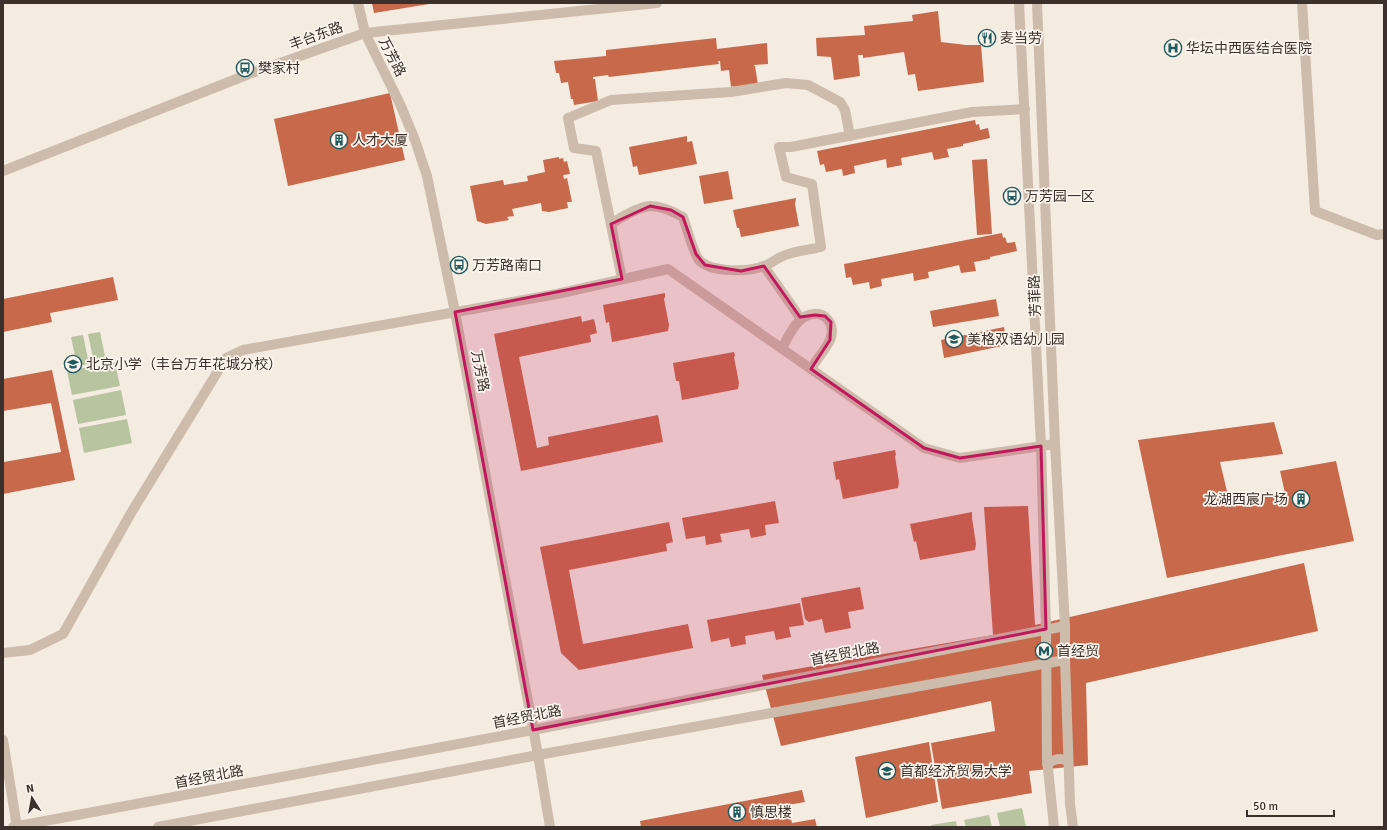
<svg xmlns="http://www.w3.org/2000/svg" width="1387" height="830" viewBox="0 0 1387 830" font-family="Signika,'Noto Sans SC',sans-serif">
<rect width="100%" height="100%" fill="#f4ebe1"/>
<g fill="#b8c4a0">
<path d="M 100,332 L 106,361 L 94,363 L 88,334 Z"/>
<path d="M 83,335 L 89,364 L 77,366 L 71,337 Z"/>
<path d="M 115,362 L 120,386 L 72,395 L 67,371 Z"/>
<path d="M 121,390 L 126,415 L 78,424 L 73,400 Z"/>
<path d="M 127,419 L 132,443 L 84,453 L 79,428 Z"/>
<path d="M 1022,808 L 1026,827 L 1000,827 L 997,813 Z"/>
<path d="M 989,815 L 992,827 L 966,827 L 964,820 Z"/>
<path d="M 956,821 L 957,827 L 932,827 L 931,825 Z"/>
</g>
<g fill="#c8694b">
<path d="M 372,3 L 429,3 L 429,4 L 374,13 Z"/>
<path d="M 938,11 L 941,42 L 966,45 L 981,45 L 984,82 L 918,91 L 915,74 L 908,75 L 904,52 L 863,58 L 863,55 L 858,55 L 860,76 L 834,80 L 831,57 L 817,56 L 816,38 L 865,35 L 864,26 L 913,21 L 912,15 Z"/>
<path d="M 716,38 L 717,49 L 767,43 L 768,64 L 754,65 L 754,66 L 755,66 L 758,85 L 734,88 L 733,86 L 731,87 L 729,70 L 721,71 L 720,61 L 718,61 L 719,64 L 609,77 L 608,75 L 593,77 L 593,79 L 595,79 L 598,101 L 574,105 L 573,99 L 571,99 L 568,82 L 561,83 L 559,73 L 556,73 L 554,61 L 606,56 L 606,50 Z"/>
<path d="M 390,93 L 405,160 L 288,186 L 274,119 Z"/>
<path d="M 975,120 L 976,125 L 979,124 L 980,130 L 988,128 L 990,138 L 963,144 L 963,146 L 947,149 L 949,157 L 934,160 L 932,152 L 901,158 L 902,165 L 887,168 L 886,159 L 854,166 L 855,173 L 843,176 L 842,169 L 826,172 L 824,164 L 820,165 L 817,151 Z"/>
<path d="M 687,136 L 687,142 L 692,141 L 697,164 L 639,175 L 637,166 L 633,167 L 629,147 Z"/>
<path d="M 559,157 L 559,159 L 563,158 L 564,162 L 567,161 L 570,174 L 563,175 L 564,179 L 567,178 L 572,202 L 567,202 L 568,208 L 549,212 L 542,211 L 541,203 L 512,209 L 514,216 L 507,217 L 509,220 L 486,224 L 477,221 L 470,186 L 503,180 L 504,185 L 528,181 L 527,176 L 545,172 L 543,160 Z"/>
<path d="M 987,159 L 992,234 L 977,235 L 972,160 Z"/>
<path d="M 728,171 L 733,199 L 704,204 L 699,176 Z"/>
<path d="M 796,198 L 795,204 L 799,226 L 741,237 L 739,228 L 737,228 L 733,210 Z"/>
<path d="M 1002,233 L 1003,238 L 1005,237 L 1007,243 L 1015,242 L 1017,251 L 990,257 L 990,259 L 974,262 L 976,271 L 961,273 L 959,265 L 928,272 L 929,278 L 914,281 L 913,273 L 881,279 L 882,286 L 870,289 L 869,282 L 853,285 L 851,277 L 846,278 L 844,264 Z"/>
<path d="M 113,277 L 118,300 L 50,313 L 52,322 L 3,332 L 3,299 Z"/>
<path d="M 665,293 L 665,297 L 664,299 L 669,325 L 668,331 L 612,342 L 609,322 L 606,323 L 603,305 Z"/>
<path d="M 996,299 L 999,316 L 933,327 L 930,311 Z"/>
<path d="M 581,316 L 582,322 L 594,319 L 597,333 L 590,335 L 591,342 L 519,357 L 537,448 L 549,445 L 548,437 L 658,415 L 663,442 L 521,471 L 494,334 Z"/>
<path d="M 1004,327 L 1007,345 L 944,358 L 941,340 Z"/>
<path d="M 734,352 L 735,356 L 734,357 L 739,383 L 738,389 L 682,400 L 679,381 L 676,381 L 673,363 Z"/>
<path d="M 52,370 L 75,480 L 3,494 L 4,462 L 61,452 L 51,403 L 3,411 L 3,379 Z"/>
<path d="M 1274,422 L 1283,454 L 1220,462 L 1230,504 L 1285,493 L 1280,471 L 1336,461 L 1354,541 L 1167,578 L 1138,440 Z"/>
<path d="M 895,450 L 896,455 L 895,456 L 899,482 L 898,488 L 843,499 L 839,479 L 836,480 L 833,462 Z"/>
<path d="M 775,501 L 779,523 L 765,525 L 766,535 L 751,538 L 749,529 L 720,534 L 722,542 L 706,545 L 705,536 L 686,539 L 682,518 Z"/>
<path d="M 1028,506 L 1035,625 L 1304,563 L 1318,631 L 1086,683 L 1088,765 L 1029,771 L 1032,793 L 942,809 L 931,743 L 995,731 L 991,701 L 781,746 L 762,675 L 993,635 L 984,507 Z"/>
<path d="M 972,512 L 972,518 L 976,544 L 975,550 L 920,560 L 916,541 L 914,542 L 910,524 Z"/>
<path d="M 669,522 L 673,542 L 666,544 L 667,551 L 569,570 L 583,644 L 688,624 L 693,648 L 579,670 L 561,653 L 540,547 Z"/>
<path d="M 860,587 L 864,609 L 848,612 L 851,628 L 825,633 L 822,619 L 809,622 L 805,619 L 801,598 Z"/>
<path d="M 800,603 L 804,625 L 789,627 L 791,637 L 776,640 L 774,631 L 745,636 L 746,644 L 731,647 L 729,638 L 711,642 L 707,620 Z"/>
<path d="M 929,742 L 938,802 L 866,818 L 855,757 Z"/>
<path d="M 802,790 L 805,802 L 788,805 L 792,823 L 815,819 L 817,827 L 767,827 L 767,826 L 760,827 L 641,827 L 640,821 Z"/>
</g>
<g fill="none" stroke-linecap="round" stroke-linejoin="round">
<g stroke="#cdbbac" stroke-width="10">
<path d="M 358,3 L 365,33 L 400,104 L 415,140 L 427,176 L 455,312 L 538,755 L 550,827"/>
<path d="M 1019,3 L 1041,446 L 1046,629 L 1047,759 L 1054,827"/>
<path d="M 1037,3 L 1055,444 L 1065,626 L 1065,660 L 1070,804 L 1073,827"/>
<path d="M 1302,3 L 1315,211 L 1377,235 L 1384,234"/>
<path d="M 3,171 L 249,74 L 365,33 L 657,3"/>
<path d="M 611,224 C 620,218 640,206 651,206 C 662,206 674,212 683,217 C 687,228 693,252 699,260 C 711,273 749,272 764,266 C 770,264 776,259 783,256 C 794,251 809,250 821,247 L 812,184 L 786,177 L 779,147 L 791,147 L 972,112 L 1025,109"/>
<path d="M 764,266 L 801,319"/>
<path d="M 622,279 L 596,151 L 574,148 L 568,118 L 611,100 L 731,92 L 786,83 L 808,85 L 840,102 L 845,110 L 850,136"/>
<path d="M 782,348 C 788,338 794,322 806,316 C 823,308 837,323 830,340 C 826,349 816,360 811,369"/>
<path d="M 3,653 L 30,650 L 63,634 L 131,513 L 226,358 L 243,350 L 557,294 L 668,269 L 924,448 L 960,458 L 1055,444"/>
<path d="M 3,740 L 17,827"/>
<path d="M 1047,764 C 1055,759 1060,757 1068,761"/>
<path d="M 13,827 L 533,730 L 1065,626"/>
<path d="M 158,827 L 538,755 L 1065,660"/>
</g>
</g>
<path fill="#c2185b" fill-opacity="0.2" stroke="#c2185b" stroke-width="3" stroke-linejoin="round" d="M 650,206 L 671,210 L 683,217 L 696,254 L 705,265 L 741,271 L 764,266 L 800,317 L 815,315 L 825,316 L 831,322 L 830,340 L 811,369 L 924,448 L 960,458 L 1041,446 L 1046,629 L 533,730 L 455,312 L 622,279 L 611,224 Z"/>
<defs>
<symbol id="restaurant-ring" viewBox="-11 -11 22 22"><circle r="9.5" fill="#fbf5ee" stroke="#1f5a5e" stroke-width="1.5"/><path d="M-5-6h1v4h1v-4h1v4h1v-4h1v5L-1.5 .5V6h-2V.5L-5-1ZM5-6V6H3V1.5H1.5Q1.5-4 5-6Z" fill="#1f5a5e"/></symbol>
<symbol id="hospital-ring" viewBox="-11 -11 22 22"><circle r="9.5" fill="#fbf5ee" stroke="#1f5a5e" stroke-width="1.5"/><path d="M-5-5h3v3.5h4V-5h3V5h-3V1.5h-4V5h-3Z" fill="#1f5a5e"/></symbol>
<symbol id="bus-ring" viewBox="-11 -11 22 22"><circle r="9.5" fill="#fbf5ee" stroke="#1f5a5e" stroke-width="1.5"/><path d="M-5-6H5V4H4V6H2V4H-2V6H-4V4H-5ZM-3.5-4V0h7V-4ZM-3.5 1.2v1.5H-2V1.2ZM2 1.2v1.5H3.5V1.2Z" fill="#1f5a5e"/></symbol>
<symbol id="building-ring" viewBox="-11 -11 22 22"><circle r="9.5" fill="#fbf5ee" stroke="#1f5a5e" stroke-width="1.5"/><path d="M-4-6H4V6H1V3H-1V6H-4ZM-2.5-4.3h1.7v1.8h-1.7ZM.8-4.3h1.7v1.8H.8ZM-2.5-1h1.7V.8h-1.7ZM.8-1h1.7V.8H.8Z" fill="#1f5a5e"/></symbol>
<symbol id="school-ring" viewBox="-11 -11 22 22"><circle r="9.5" fill="#fbf5ee" stroke="#1f5a5e" stroke-width="1.5"/><path d="M0-5L7-2L0 1L-7-2ZM-4 1L0 2.5L4 1V4Q0 6-4 4Z" fill="#1f5a5e"/></symbol>
<symbol id="metro-ring" viewBox="-11 -11 22 22"><circle r="9.5" fill="#fbf5ee" stroke="#1f5a5e" stroke-width="1.5"/><path d="M-5.5 5V-5H-3L0 0L3-5H5.5V5H3V-.5L0 4L-3-.5V5Z" fill="#1f5a5e"/></symbol>
<symbol id="university-ring" viewBox="-11 -11 22 22"><circle r="9.5" fill="#fbf5ee" stroke="#1f5a5e" stroke-width="1.5"/><path d="M0-5L7-2L0 1L-7-2ZM-4 1L0 2.5L4 1V4Q0 6-4 4Z" fill="#1f5a5e"/></symbol>
</defs>
<g fill-rule="evenodd">
<use href="#restaurant-ring" x="977" y="28" width="20" height="20"/>
<use href="#hospital-ring" x="1163" y="38" width="20" height="20"/>
<use href="#bus-ring" x="235" y="58" width="20" height="20"/>
<use href="#building-ring" x="329" y="130" width="20" height="20"/>
<use href="#bus-ring" x="1002" y="186" width="20" height="20"/>
<use href="#bus-ring" x="449" y="255" width="20" height="20"/>
<use href="#school-ring" x="944" y="329" width="20" height="20"/>
<use href="#school-ring" x="63" y="354" width="20" height="20"/>
<use href="#building-ring" x="1291" y="489" width="20" height="20"/>
<use href="#metro-ring" x="1034" y="641" width="20" height="20"/>
<use href="#university-ring" x="877" y="761" width="20" height="20"/>
<use href="#building-ring" x="727" y="802" width="20" height="20"/>
</g>
<g text-anchor="middle" dominant-baseline="central" stroke-width="3.5" stroke-linejoin="round" paint-order="stroke">
<g font-size="14" fill="#3b302b" stroke="#fbf5ee">
<text transform="translate(316 36) rotate(-20)">丰台东路</text>
<text transform="translate(392 57) rotate(63)">万芳路</text>
<text transform="translate(1035 296) rotate(-92)">芳菲路</text>
<text transform="translate(480 371) rotate(79)">万芳路</text>
<text transform="translate(845 654) rotate(-11)">首经贸北路</text>
<text transform="translate(527 717) rotate(-11)">首经贸北路</text>
<text transform="translate(209 777) rotate(-11)">首经贸北路</text>
</g>
<g font-size="14" fill="#3b302b" stroke="#fbf5ee" text-anchor="start">
<text x="1000" y="38">麦当劳</text>
<text x="1186" y="48">华坛中西医结合医院</text>
<text x="258" y="68">樊家村</text>
<text x="352" y="140">人才大厦</text>
<text x="1025" y="196">万芳园一区</text>
<text x="472" y="265">万芳路南口</text>
<text x="967" y="339">美格双语幼儿园</text>
<text x="86" y="364">北京小学（丰台万年花城分校）</text>
<text x="1288" y="499" text-anchor="end">龙湖西宸广场</text>
<text x="1057" y="651">首经贸</text>
<text x="900" y="771">首都经济贸易大学</text>
<text x="750" y="812">慎思楼</text>
</g>
</g>
<rect width="1387" height="830" fill="none" stroke="#3b302b" stroke-width="8"/>
<g transform="translate(32 798) rotate(349)" stroke="#fbf5ee" stroke-width="3" paint-order="stroke">
<path d="M0-3L7 15L0 10L-7 15Z" fill="#3b302b"/>
<text y="-6" font-size="11" font-weight="bold" text-anchor="middle" fill="#3b302b">N</text>
</g>
<path d="M1247 810v6h87v-6" fill="none" stroke="#3b302b" stroke-width="2"/>
<text x="1253" y="810" font-size="12" fill="#3b302b" stroke="#fbf5ee" stroke-width="3" paint-order="stroke">50 m</text>
</svg>
